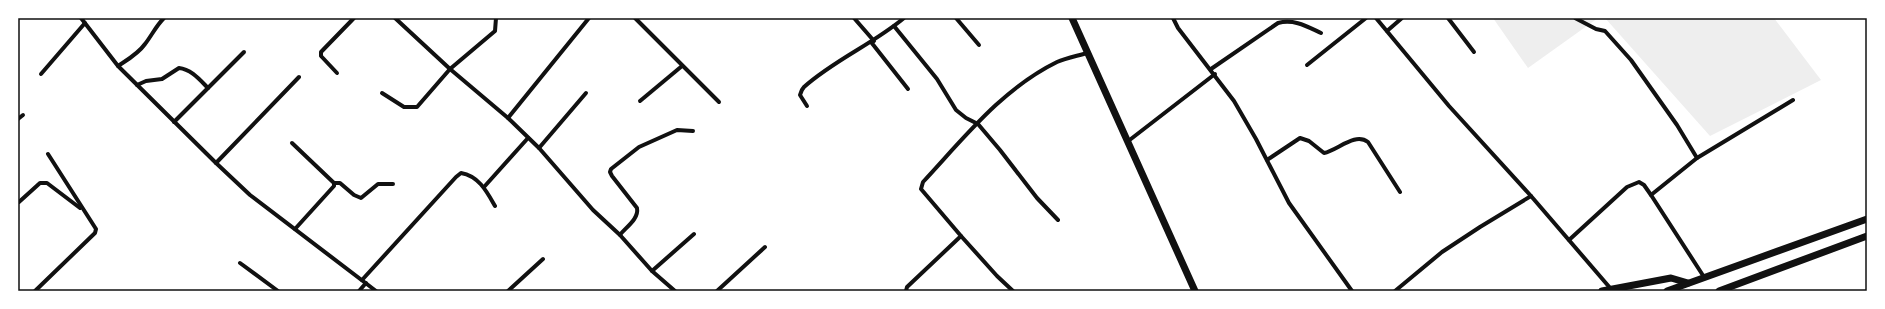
<svg xmlns="http://www.w3.org/2000/svg" width="1885" height="309" viewBox="0 0 1885 309" font-family="Barlow,sans-serif">
<rect width="100%" height="100%" fill="#fff"/>
<g fill="#eee">
<path d="M 1493,18 L 1598,18 L 1528,68 Z"/>
<path d="M 1605,18 L 1774,18 L 1821,80 L 1710,136 Z"/>
</g>
<g fill="none" stroke-linecap="round" stroke-linejoin="round">
<g stroke="#111" stroke-width="4">
<path d="M 81,18 L 118,66 L 216,163 L 250,195 L 376,291"/>
<path d="M 395,18 L 450,69 L 508,118 L 539,148 L 593,210 L 620,235 L 652,271 L 675,291"/>
<path d="M 635,18 L 719,102"/>
<path d="M 854,18 L 874,41"/>
<path d="M 956,18 L 979,45"/>
<path d="M 1173,18 L 1178,28 L 1234,101 L 1256,139 L 1289,203 L 1352,291"/>
<path d="M 1376,18 L 1449,106 L 1531,196 L 1611,289"/>
<path d="M 1448,18 L 1474,52"/>
<path d="M 1575,18 L 1596,29 L 1605,31 L 1631,60 L 1677,125 L 1697,158"/>
<path d="M 894,26 L 937,79 L 956,110 L 966,118 L 978,124 L 1000,150 L 1037,198 L 1058,220"/>
<path d="M 1387,31 L 1402,18"/>
<path d="M 871,42 L 908,89"/>
<path d="M 1307,65 L 1366,18"/>
<path d="M 118,66 C 127,60 138,54 145,44 C 152,35 156,26 164,18"/>
<path d="M 1211,69 L 1278,23 C 1294,19 1306,26 1321,33"/>
<path d="M 337,73 L 321,56 L 321,52 L 354,18"/>
<path d="M 41,74 L 85,23"/>
<path d="M 137,85 L 146,81 L 162,79 L 179,68 C 191,69 200,80 208,88"/>
<path d="M 382,93 L 404,107 L 417,107 L 450,69 L 495,31 L 496,18"/>
<path d="M 640,101 L 682,66"/>
<path d="M 807,106 L 800,95 C 801,91 802,89 804,87 C 834,60 873,44 904,18"/>
<path d="M 508,118 L 589,18"/>
<path d="M 18,119 L 23,115"/>
<path d="M 174,122 L 244,52"/>
<path d="M 1127,142 L 1215,74"/>
<path d="M 292,143 L 334,183 L 334,186 L 295,229"/>
<path d="M 539,148 L 586,93"/>
<path d="M 1267,160 L 1300,138 L 1309,141 L 1324,153 C 1338,150 1355,132 1368,142 L 1400,192"/>
<path d="M 216,163 L 299,77"/>
<path d="M 334,183 L 340,183 L 354,195 L 361,198 L 378,184 L 393,184"/>
<path d="M 484,187 L 528,138"/>
<path d="M 1651,195 L 1697,158 L 1793,100"/>
<path d="M 19,202 L 40,183 L 47,183 L 80,208"/>
<path d="M 620,235 C 626,227 639,219 637,208 L 612,176 L 610,172 L 611,169 L 639,147 L 677,130 L 693,131"/>
<path d="M 961,236 L 997,276 L 1013,291"/>
<path d="M 1569,240 L 1627,187 L 1639,182 L 1644,185 L 1651,195 L 1704,277"/>
<path d="M 240,263 L 278,291"/>
<path d="M 652,271 L 694,234"/>
<path d="M 362,280 L 456,177 L 461,173 C 479,176 487,192 495,206"/>
<path d="M 35,291 L 95,233 L 96,229 L 48,154"/>
<path d="M 359,291 L 366,283"/>
<path d="M 508,291 L 543,259"/>
<path d="M 717,291 L 765,247"/>
<path d="M 906,291 L 907,287 L 961,236 L 921,189 L 923,182 C 964,138 1002,89 1057,62 C 1066,58 1077,56 1087,53"/>
<path d="M 1395,291 L 1442,252 L 1480,227 L 1531,196"/>
</g>
<g stroke="#111" stroke-width="7">
<path d="M 1072,18 L 1195,291"/>
<path d="M 1602,291 L 1671,278 L 1688,283"/>
<path d="M 1667,291 L 1867,219"/>
<path d="M 1719,291 L 1867,236"/>
</g>
</g>
<rect width="1885" height="309" fill="none" stroke="#ffffff" stroke-width="38"/>
<rect x="19" y="19" width="1847" height="271" fill="none" stroke="#111" stroke-width="1.5"/>
</svg>
